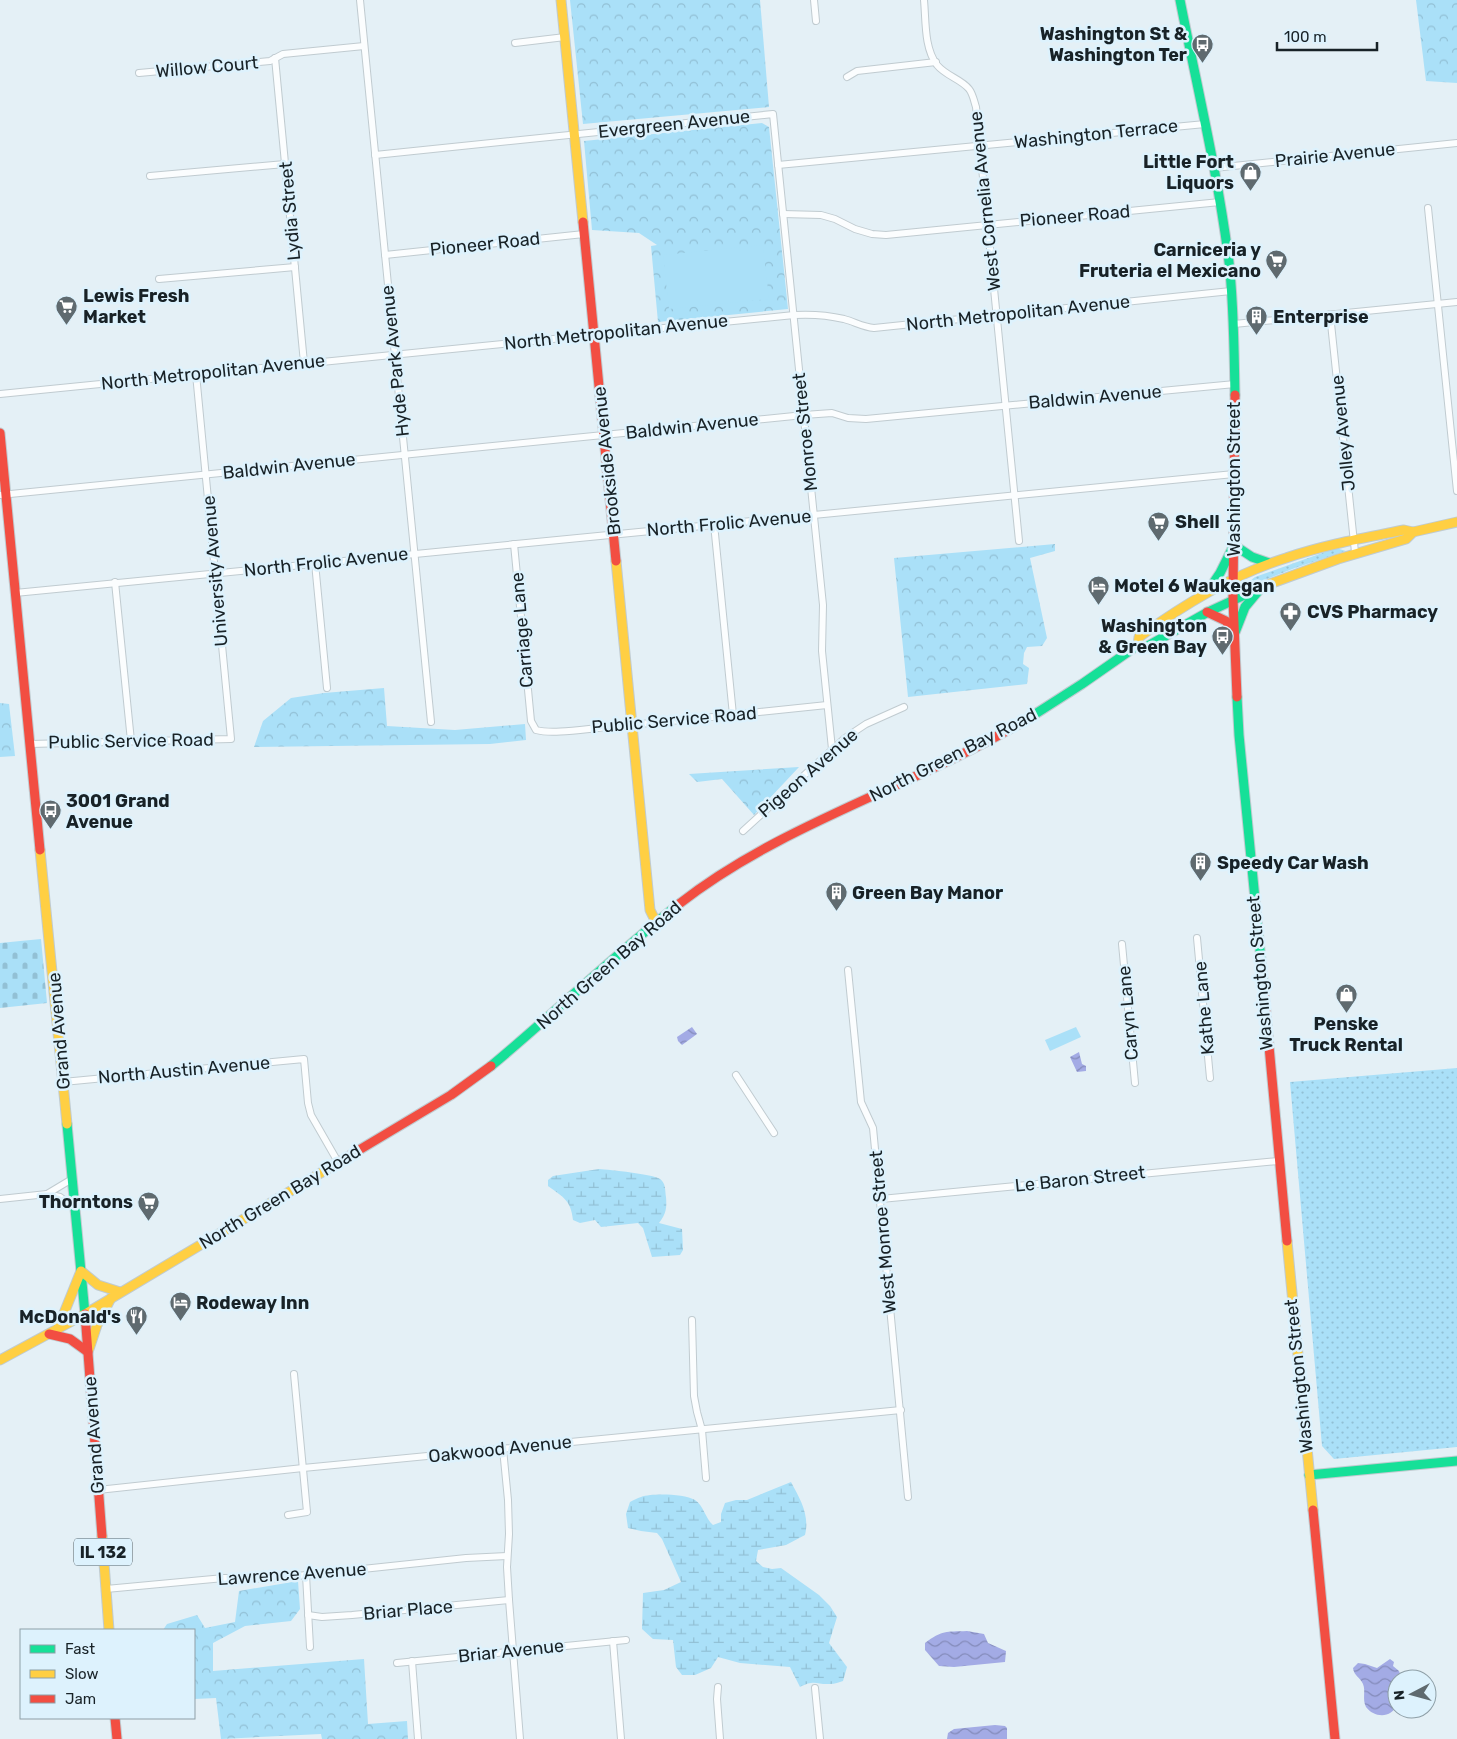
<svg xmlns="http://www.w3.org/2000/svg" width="1457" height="1739" viewBox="0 0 1457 1739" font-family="Rubik,sans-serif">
<defs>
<pattern id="grass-dots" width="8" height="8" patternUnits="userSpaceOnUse" patternTransform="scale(1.25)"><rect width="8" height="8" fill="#aae0f8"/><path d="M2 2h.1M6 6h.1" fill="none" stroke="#92c0d5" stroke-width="1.8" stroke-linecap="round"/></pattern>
<pattern id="forest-crowns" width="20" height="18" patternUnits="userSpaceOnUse" patternTransform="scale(1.25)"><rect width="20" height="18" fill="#aae0f8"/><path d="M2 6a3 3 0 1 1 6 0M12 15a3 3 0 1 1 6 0" fill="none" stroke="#92c0d5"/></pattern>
<pattern id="wetland-marsh" width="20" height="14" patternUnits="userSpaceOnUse" patternTransform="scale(1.25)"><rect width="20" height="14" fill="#aae0f8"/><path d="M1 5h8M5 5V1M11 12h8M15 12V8" fill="none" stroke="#92c0d5"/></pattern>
<pattern id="cemetery-stones" width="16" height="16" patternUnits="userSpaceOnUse" patternTransform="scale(1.25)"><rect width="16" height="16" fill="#aae0f8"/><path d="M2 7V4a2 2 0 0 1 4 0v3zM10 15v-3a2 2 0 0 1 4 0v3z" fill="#92c0d5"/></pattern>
<pattern id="water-waves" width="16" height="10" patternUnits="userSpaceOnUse" patternTransform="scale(1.25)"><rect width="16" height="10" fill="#a3abe5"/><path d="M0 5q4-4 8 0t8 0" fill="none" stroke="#848bba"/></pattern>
</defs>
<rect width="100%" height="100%" fill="#e4f0f6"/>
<g fill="url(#grass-dots)">
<path d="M 1336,548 L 1346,551 L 1295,568 L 1257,583 L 1249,585 L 1246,584 L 1255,577 Z"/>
<path d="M 1457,1068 L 1457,1447 L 1334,1459 L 1322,1446 L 1290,1082 Z"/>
</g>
<g fill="url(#forest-crowns)">
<path d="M 570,0 L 760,0 L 769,107 L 583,124 Z"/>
<path d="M 1416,0 L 1457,0 L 1457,83 L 1426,81 Z"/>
<path d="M 762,123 L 769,127 L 788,309 L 658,322 L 651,246 L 657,245 L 639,233 L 592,230 L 584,141 Z"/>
<path d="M 1055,544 L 1055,551 L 1030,558 L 1047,638 L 1042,646 L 1027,647 L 1024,653 L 1023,664 L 1029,668 L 1027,684 L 908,697 L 894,558 Z"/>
<path d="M 384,688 L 387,726 L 455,730 L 525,724 L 526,740 L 490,744 L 254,747 L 263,721 L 291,698 L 324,693 Z"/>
<path d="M 0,703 L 9,704 L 15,756 L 0,757 Z"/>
<path d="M 799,767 L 754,815 L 722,779 L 697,782 L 689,774 Z"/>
<path d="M 298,1581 L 300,1609 L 291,1621 L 245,1626 L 213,1643 L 213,1671 L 364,1659 L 368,1724 L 407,1721 L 408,1739 L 322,1739 L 321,1734 L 221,1739 L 216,1698 L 194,1699 L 194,1630 L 163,1630 L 167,1624 L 197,1615 L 205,1628 L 235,1622 L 239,1591 Z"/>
</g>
<g fill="url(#wetland-marsh)">
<path d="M 599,1169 C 610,1170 653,1174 660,1179 C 666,1183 665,1191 666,1197 C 667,1208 666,1214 659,1223 L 682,1229 L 683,1250 L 680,1255 L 652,1257 L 643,1228 L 638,1223 L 601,1227 L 595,1220 L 580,1223 L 573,1220 C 571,1200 563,1197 548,1186 L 548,1180 L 553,1176 Z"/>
<path d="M 791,1482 C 800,1499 810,1515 805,1535 L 786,1545 L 758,1550 L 756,1561 L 763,1567 L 772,1569 L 781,1568 L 819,1595 L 830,1606 L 837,1617 L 829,1643 L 847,1667 L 843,1681 C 839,1682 835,1684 830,1684 C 817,1685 815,1679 800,1687 L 790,1667 L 740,1663 L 718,1657 L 711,1668 L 695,1675 L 682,1675 L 676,1667 L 673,1640 L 653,1639 L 642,1629 L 643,1593 L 664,1590 L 681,1582 L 662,1539 L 657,1533 L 641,1531 L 628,1528 L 626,1514 L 630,1502 C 634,1500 637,1498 641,1497 C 653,1493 684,1494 695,1500 C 704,1506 705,1518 713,1525 L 721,1522 L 721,1514 L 725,1503 L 736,1500 L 747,1500 Z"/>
</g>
<path fill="url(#cemetery-stones)" d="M 41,939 L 47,1003 L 0,1008 L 0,943 Z"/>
<g fill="#aae0f8">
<path d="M 763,245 L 769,299 L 669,309 L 663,255 Z"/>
<path d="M 1076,1027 L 1081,1037 L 1050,1051 L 1045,1040 Z"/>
</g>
<g fill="url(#water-waves)">
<path d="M 692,1027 L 697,1034 L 682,1045 L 678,1041 L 677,1037 Z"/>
<path d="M 1079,1052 L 1082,1064 L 1086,1066 L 1086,1071 L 1077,1072 L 1070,1057 Z"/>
<path d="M 967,1631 L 984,1634 L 988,1643 L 1006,1651 L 1005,1662 L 954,1667 L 939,1666 L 925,1650 L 925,1643 C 942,1630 946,1632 967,1631 Z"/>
<path d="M 1390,1659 L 1394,1662 L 1393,1666 L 1399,1671 L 1402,1679 L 1397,1679 L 1397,1687 L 1395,1689 C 1396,1694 1398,1699 1397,1704 C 1392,1719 1374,1718 1366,1707 C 1362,1699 1366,1691 1363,1684 C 1360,1677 1354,1676 1353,1668 L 1358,1663 L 1365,1664 L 1377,1668 Z"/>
<path d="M 995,1725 L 1005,1726 L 1007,1728 L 1007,1739 L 947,1739 L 948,1733 L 954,1729 Z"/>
</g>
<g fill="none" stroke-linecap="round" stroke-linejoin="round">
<defs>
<g id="street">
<path d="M 360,0 L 431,722"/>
<path d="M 814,0 L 816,21"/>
<path d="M 924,0 C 926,21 924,48 937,65 C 946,76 961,79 969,89 C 973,94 974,101 976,107 L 1019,541"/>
<path d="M 515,43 L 565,37"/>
<path d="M 275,58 L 304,363"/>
<path d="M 139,73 L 270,61 L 283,54 L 364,46"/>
<path d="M 847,77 L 857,71 L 936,62"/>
<path d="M 375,155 L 773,114 L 823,605 L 822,651 L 832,749"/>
<path d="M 778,165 L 1205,124"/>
<path d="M 1214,168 L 1457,143"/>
<path d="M 150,176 L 285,164"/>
<path d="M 1428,208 L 1457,491"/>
<path d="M 783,214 L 821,215 L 835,219 L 855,229 L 872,234 L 886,235 L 1220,202"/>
<path d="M 385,255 L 584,234"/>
<path d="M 159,279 L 295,267"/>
<path d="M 1330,314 L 1355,552"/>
<path d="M 1234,324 L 1457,302"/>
<path d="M 0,394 L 794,315 C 811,314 827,315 844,319 C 855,322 863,327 874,328 L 1231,291"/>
<path d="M 0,495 L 804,415 L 832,413 L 848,418 L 866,419 L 1235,384"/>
<path d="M 714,524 L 733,715"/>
<path d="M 514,544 L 531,721 L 536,730 C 554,735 590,728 609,727 C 682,720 754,713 827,705"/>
<path d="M 315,563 L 327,688"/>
<path d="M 115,582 L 131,741"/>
<path d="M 15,593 L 1234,474"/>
<path d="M 30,744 L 231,739 L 196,374"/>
<path d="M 743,831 L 845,738 L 866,724 L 904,707"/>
<path d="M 1197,938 L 1210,1078"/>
<path d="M 1122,944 L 1135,1083"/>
<path d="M 848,970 L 861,1102 L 873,1128 L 908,1497"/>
<path d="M 736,1075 L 774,1133"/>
<path d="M 63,1082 L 304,1059 L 308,1103 L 311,1115 L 338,1162"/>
<path d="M 47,1194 L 72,1179"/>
<path d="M 0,1199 L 47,1194 L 60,1197 L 75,1208"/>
<path d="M 881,1199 L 1278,1161"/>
<path d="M 692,1320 L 694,1396 L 697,1412 L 702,1430 L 706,1478"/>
<path d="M 503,1449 L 508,1500 L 509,1534 L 507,1567 L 509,1600 L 520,1739"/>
<path d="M 98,1490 L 303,1468 L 901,1410"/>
<path d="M 288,1515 L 307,1512 L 294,1374"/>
<path d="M 306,1575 L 310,1647"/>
<path d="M 106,1589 L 224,1578 C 242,1578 260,1579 278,1578 L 466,1558 L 507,1556"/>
<path d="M 308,1615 L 322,1617 L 352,1615 L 509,1600"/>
<path d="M 613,1641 L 621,1739"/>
<path d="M 412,1661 L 418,1739"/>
<path d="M 397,1663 L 626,1640"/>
<path d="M 718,1687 L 717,1699 L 720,1739"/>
<path d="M 815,1688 L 820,1739"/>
</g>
<g id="fast">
<path d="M 1180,0 C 1197,87 1218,174 1229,262 C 1234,306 1234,350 1235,395"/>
<path d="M 1208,591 L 1220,573 L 1234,545 L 1252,557 L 1269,563"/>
<path d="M 1234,635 L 1245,607 L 1260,589"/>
<path d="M 1237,697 L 1239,735 L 1263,981"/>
<path d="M 1029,718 L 1082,684 L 1138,645 L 1146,647 L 1208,612 L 1264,586"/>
<path d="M 491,1066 C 555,1013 614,955 679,904"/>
<path d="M 67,1124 L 85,1314"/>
<path d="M 1309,1475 L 1457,1461"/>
</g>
<g id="slow">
<path d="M 561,0 L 583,222"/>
<path d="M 616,561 L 650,910 L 655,920"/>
<path d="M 1264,586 L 1338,559 L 1406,539 L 1413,532 L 1457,522"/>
<path d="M 1138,645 L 1139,637 C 1185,604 1232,575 1286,558 C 1324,545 1364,538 1404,530 L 1413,532"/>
<path d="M 40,850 L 67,1124"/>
<path d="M 1287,1241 L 1313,1510"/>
<path d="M 58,1328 L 81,1271 L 98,1285 L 120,1292"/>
<path d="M 89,1349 L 97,1325 L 111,1298"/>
<path d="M 0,1360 L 85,1314 L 329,1168"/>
<path d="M 102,1536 L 109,1630"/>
</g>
<g id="jam">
<path d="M 583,222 L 616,561"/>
<path d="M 1235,395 L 1233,599 L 1237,697"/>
<path d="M 0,433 L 40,850"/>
<path d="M 1207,612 L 1226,621 L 1234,635"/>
<path d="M 679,904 C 784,822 916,786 1029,718"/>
<path d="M 1263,981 L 1287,1241"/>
<path d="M 329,1168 L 451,1095 L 491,1066"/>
<path d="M 85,1314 L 102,1536"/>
<path d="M 49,1334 L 70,1339 L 88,1352"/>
<path d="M 1313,1510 L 1335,1739"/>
<path d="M 115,1718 L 117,1739"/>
</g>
</defs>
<use href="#street" stroke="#c0cbd0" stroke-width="8"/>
<use href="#fast" stroke="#c0cbd0" stroke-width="11"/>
<use href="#slow" stroke="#c0cbd0" stroke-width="11"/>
<use href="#jam" stroke="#c0cbd0" stroke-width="11"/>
<use href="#street" stroke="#fbfdfe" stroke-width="6"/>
<use href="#fast" stroke="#16e098" stroke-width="9"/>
<use href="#slow" stroke="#ffcf43" stroke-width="9"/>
<use href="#jam" stroke="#f24e42" stroke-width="9"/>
</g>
<defs>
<symbol id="bus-pin" viewBox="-11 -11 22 30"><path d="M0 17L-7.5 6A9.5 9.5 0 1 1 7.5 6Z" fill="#5f6a6f" stroke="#ddf2fd"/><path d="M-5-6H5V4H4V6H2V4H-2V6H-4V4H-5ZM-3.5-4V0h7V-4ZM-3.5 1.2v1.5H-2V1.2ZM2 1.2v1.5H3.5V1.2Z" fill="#fff"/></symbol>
<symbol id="shop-pin" viewBox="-11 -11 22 30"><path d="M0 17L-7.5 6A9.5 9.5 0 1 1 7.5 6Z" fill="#5f6a6f" stroke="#ddf2fd"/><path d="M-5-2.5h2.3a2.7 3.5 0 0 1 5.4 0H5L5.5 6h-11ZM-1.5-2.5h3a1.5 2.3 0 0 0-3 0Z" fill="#fff"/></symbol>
<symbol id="supermarket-pin" viewBox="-11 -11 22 30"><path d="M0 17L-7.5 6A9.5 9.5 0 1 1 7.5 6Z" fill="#5f6a6f" stroke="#ddf2fd"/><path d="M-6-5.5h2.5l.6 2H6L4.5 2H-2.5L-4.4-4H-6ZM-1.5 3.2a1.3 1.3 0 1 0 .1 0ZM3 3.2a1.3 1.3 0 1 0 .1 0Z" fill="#fff"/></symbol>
<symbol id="building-pin" viewBox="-11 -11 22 30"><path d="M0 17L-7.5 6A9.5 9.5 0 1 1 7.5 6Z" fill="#5f6a6f" stroke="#ddf2fd"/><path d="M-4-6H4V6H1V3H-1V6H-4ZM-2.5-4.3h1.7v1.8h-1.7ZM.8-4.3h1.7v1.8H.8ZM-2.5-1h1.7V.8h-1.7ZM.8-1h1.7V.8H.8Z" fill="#fff"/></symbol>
<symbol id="hotel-pin" viewBox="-11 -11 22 30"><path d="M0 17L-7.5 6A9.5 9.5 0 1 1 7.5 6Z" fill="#5f6a6f" stroke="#ddf2fd"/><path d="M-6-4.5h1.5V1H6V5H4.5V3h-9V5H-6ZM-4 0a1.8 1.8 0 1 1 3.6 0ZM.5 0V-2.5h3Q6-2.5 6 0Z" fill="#fff"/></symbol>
<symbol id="pharmacy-pin" viewBox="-11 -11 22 30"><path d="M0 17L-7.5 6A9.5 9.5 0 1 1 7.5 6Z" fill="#5f6a6f" stroke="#ddf2fd"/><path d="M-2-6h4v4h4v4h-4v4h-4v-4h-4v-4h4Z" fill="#fff"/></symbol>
<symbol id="restaurant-pin" viewBox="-11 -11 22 30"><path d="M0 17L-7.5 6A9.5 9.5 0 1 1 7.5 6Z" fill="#5f6a6f" stroke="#ddf2fd"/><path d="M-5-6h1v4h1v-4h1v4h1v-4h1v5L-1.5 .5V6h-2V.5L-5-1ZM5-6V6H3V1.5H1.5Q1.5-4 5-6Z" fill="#fff"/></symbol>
</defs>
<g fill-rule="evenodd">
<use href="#bus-pin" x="1190" y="32" width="25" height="34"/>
<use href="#shop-pin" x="1238" y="160" width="25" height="34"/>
<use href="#supermarket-pin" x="1264" y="248" width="25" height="34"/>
<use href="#supermarket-pin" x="54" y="294" width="25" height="34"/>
<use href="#building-pin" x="1244" y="304" width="25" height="34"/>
<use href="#supermarket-pin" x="1146" y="510" width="25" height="34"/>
<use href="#hotel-pin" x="1086" y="574" width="25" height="34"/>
<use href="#pharmacy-pin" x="1278" y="600" width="25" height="34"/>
<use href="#bus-pin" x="1210" y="624" width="25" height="34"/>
<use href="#bus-pin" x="38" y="798" width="25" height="34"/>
<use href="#building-pin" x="1188" y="850" width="25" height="34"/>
<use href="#building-pin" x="824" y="880" width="25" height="34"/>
<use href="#shop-pin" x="1334" y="982" width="25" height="34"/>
<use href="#supermarket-pin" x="136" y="1190" width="25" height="34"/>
<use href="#hotel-pin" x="168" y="1290" width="25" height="34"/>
<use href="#restaurant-pin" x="124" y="1304" width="25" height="34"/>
</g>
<g text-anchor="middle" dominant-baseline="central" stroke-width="5" stroke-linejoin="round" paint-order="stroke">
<rect fill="#ddf2fd" stroke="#536067" stroke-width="1" x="74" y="1538.5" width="58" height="27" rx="4"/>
<g font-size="16" font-weight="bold" fill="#182227">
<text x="103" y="1552">IL 132</text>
</g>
<g font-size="18" font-weight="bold" fill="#182227" stroke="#ddf2fd" text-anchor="start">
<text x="1187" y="34" text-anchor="end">Washington St &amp;<tspan x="1187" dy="21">Washington Ter</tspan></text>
<text x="1234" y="162" text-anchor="end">Little Fort<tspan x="1234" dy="21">Liquors</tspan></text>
<text x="1261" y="250" text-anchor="end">Carniceria y<tspan x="1261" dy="21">Fruteria el Mexicano</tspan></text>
<text x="83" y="296">Lewis Fresh<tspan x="83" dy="21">Market</tspan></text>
<text x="1273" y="317">Enterprise</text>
<text x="1175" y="522">Shell</text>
<text x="1114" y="586">Motel 6 Waukegan</text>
<text x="1307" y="612">CVS Pharmacy</text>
<text x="1207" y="626" text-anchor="end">Washington<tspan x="1207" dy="21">&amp; Green Bay</tspan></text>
<text x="66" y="801">3001 Grand<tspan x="66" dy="21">Avenue</tspan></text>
<text x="1217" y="863">Speedy Car Wash</text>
<text x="852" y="893">Green Bay Manor</text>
<text x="1346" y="1024" text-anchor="middle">Penske<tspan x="1346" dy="21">Truck Rental</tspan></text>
<text x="133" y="1202" text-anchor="end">Thorntons</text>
<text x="196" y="1303">Rodeway Inn</text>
<text x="121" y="1317" text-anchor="end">McDonald's</text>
</g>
<g font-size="18" fill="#182227" stroke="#ddf2fd">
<text transform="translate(207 67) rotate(-5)">Willow Court</text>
<text transform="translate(674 124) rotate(-6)">Evergreen Avenue</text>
<text transform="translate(1096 134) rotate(-6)">Washington Terrace</text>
<text transform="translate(1335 155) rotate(-6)">Prairie Avenue</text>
<text transform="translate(985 201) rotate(-96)">West Cornelia Avenue</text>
<text transform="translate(290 211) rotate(-95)">Lydia Street</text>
<text transform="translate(1075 216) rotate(-5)">Pioneer Road</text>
<text transform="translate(485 244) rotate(-6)">Pioneer Road</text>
<text transform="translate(1018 313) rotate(-6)">North Metropolitan Avenue</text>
<text transform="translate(616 332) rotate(-6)">North Metropolitan Avenue</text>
<text transform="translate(395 361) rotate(-96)">Hyde Park Avenue</text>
<text transform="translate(213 372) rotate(-6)">North Metropolitan Avenue</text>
<text transform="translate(1095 397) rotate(-5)">Baldwin Avenue</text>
<text transform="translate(692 426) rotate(-6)">Baldwin Avenue</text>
<text transform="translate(805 432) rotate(-96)">Monroe Street</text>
<text transform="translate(1343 433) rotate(-96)">Jolley Avenue</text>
<text transform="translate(607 461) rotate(-96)">Brookside Avenue</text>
<text transform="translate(289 466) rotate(-6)">Baldwin Avenue</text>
<text transform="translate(1234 479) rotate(-90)">Washington Street</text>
<text transform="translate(729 523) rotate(-5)">North Frolic Avenue</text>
<text transform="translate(326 562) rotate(-6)">North Frolic Avenue</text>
<text transform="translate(215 571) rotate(-95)">University Avenue</text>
<text transform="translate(522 630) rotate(-95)">Carriage Lane</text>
<text transform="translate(674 720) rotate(-5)">Public Service Road</text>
<text transform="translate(131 741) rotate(-1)">Public Service Road</text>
<text transform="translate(953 755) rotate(-27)">North Green Bay Road</text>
<text transform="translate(808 773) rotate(-41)">Pigeon Avenue</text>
<text transform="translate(609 965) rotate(-41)">North Green Bay Road</text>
<text transform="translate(1260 973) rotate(-95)">Washington Street</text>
<text transform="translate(1204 1008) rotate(-95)">Kathe Lane</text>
<text transform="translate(1128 1013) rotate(-95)">Caryn Lane</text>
<text transform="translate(59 1031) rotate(-95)">Grand Avenue</text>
<text transform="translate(184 1070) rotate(-5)">North Austin Avenue</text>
<text transform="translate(1080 1179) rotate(-6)">Le Baron Street</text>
<text transform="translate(280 1197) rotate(-31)">North Green Bay Road</text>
<text transform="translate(883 1232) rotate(-95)">West Monroe Street</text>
<text transform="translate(1299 1376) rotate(-96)">Washington Street</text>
<text transform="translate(94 1435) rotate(-94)">Grand Avenue</text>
<text transform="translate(500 1449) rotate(-6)">Oakwood Avenue</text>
<text transform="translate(292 1574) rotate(-4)">Lawrence Avenue</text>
<text transform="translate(408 1610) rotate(-5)">Briar Place</text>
<text transform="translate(511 1651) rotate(-6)">Briar Avenue</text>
</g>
</g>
<rect x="20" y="1629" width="175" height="90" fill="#ddf2fd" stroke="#8e9fa7"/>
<rect x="30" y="1645" width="25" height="8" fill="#16e098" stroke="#8e9fa7"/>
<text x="65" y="1654" font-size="15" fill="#182227">Fast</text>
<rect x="30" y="1670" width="25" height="8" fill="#ffcf43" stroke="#8e9fa7"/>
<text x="65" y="1679" font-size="15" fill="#182227">Slow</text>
<rect x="30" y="1695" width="25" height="8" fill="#f24e42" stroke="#8e9fa7"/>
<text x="65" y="1704" font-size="15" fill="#182227">Jam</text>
<g transform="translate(1412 1694) rotate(264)"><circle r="24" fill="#ddf2fd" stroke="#8e9fa7"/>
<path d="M0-4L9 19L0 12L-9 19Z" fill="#5f6a6f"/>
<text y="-8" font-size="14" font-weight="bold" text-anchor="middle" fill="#182227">N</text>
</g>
<path d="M1277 42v8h100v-8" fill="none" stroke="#182227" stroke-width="2.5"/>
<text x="1284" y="42" font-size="15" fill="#182227" stroke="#ddf2fd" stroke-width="4" paint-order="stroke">100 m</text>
</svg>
